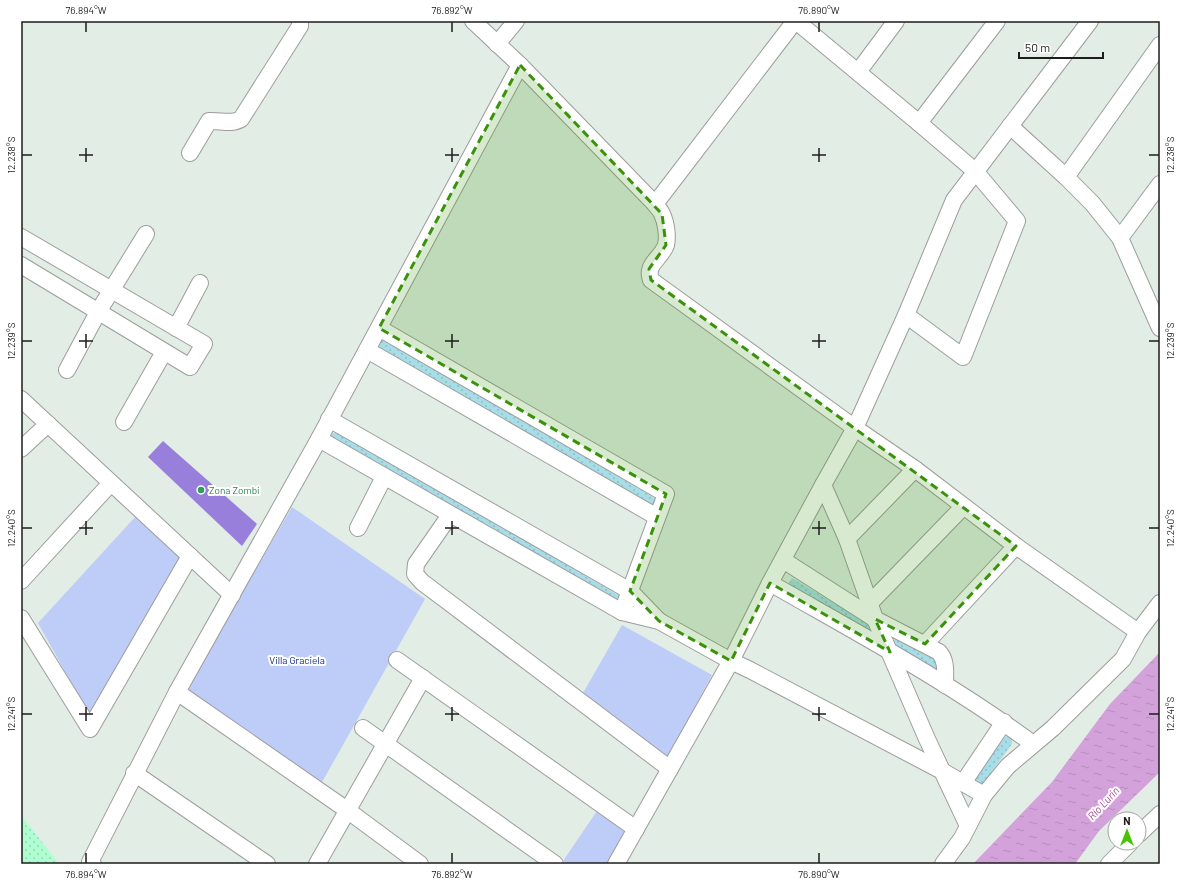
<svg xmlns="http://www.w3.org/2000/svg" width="1181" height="885" viewBox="0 0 1181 885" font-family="Barlow,sans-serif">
<defs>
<pattern id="grass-dots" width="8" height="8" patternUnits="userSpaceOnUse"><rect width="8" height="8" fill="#a7dde7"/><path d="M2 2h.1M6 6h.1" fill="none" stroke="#8fbdc6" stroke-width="1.8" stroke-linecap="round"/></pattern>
<pattern id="sand-dots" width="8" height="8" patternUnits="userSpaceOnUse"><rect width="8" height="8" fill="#affed2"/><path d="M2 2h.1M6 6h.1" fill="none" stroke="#96d9b4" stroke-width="1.8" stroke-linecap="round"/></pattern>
<pattern id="water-ripples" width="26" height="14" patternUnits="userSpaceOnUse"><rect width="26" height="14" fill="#d4a2db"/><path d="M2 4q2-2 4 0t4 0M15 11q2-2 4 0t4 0" fill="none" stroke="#b58bbb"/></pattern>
</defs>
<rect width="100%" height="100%" fill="#e1ede5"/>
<g fill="url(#grass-dots)">
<path d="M 385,338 L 661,502 L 657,512 L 377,349 L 375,344 L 380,339 Z"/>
<path d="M 339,432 L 625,599 L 626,606 L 329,438 L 333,433 Z"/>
<path d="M 792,578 L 869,624 L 874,640 L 786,588 Z"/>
<path d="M 898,638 L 942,664 L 938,672 L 897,648 L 894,643 L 894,640 Z"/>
<path d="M 1008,735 L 1012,738 L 1012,744 L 979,789 L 973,780 L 1004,738 Z"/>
</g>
<path fill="url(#sand-dots)" d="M 21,815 L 59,864 L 21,864 Z"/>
<g fill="#bdcdf8">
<path d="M 292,507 L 425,599 L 321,784 L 186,689 Z"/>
<path d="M 137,515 L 182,557 L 91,718 L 38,623 Z"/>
<path d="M 622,625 L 712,675 L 668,757 L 583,693 Z"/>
<path d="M 597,811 L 631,833 L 610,864 L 567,864 L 563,861 Z"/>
</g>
<path fill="#987fdc" d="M 163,441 L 257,524 L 242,546 L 148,457 Z"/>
<path fill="url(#water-ripples)" d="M 1160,652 L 1160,772 L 1099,831 L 1075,864 L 973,864 L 1052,782 L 1110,704 Z"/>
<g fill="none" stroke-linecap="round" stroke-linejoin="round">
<defs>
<g id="minor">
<path d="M 473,21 L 520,65 L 655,204 C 657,207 661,211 662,214 C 666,222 668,236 666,245 C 661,259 645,264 651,280 L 855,428 L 915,469 L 1016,546 L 1138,632"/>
<path d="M 796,21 L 919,123 L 975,171 L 1017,221 L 963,357 L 906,315"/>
<path d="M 497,44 L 516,21"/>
<path d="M 858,72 L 896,21"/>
<path d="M 919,123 L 997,21"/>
<path d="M 1010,126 L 1066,177 L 1092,203 L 1120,238 L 1160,328"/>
<path d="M 190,153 L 209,121 C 220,120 231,125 241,119 L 300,26 L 300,21"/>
<path d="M 1066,177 L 1160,45"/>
<path d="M 655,204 L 795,21"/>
<path d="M 21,237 L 204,344 L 190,367 L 21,265"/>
<path d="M 1120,238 L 1160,184"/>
<path d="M 176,328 L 200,283"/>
<path d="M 379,328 L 666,494 L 622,612"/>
<path d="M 367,350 L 657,517"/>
<path d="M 67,370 L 98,312 L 146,234"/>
<path d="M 21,399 L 232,595"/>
<path d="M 329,419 L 630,591 L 659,621 L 731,661 L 750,670 L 942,771 L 984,795"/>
<path d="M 124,422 L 164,352"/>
<path d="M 319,439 L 622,612 L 659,621"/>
<path d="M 21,449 L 48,424"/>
<path d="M 823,485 L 847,539 L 875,619 L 927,739 L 968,826"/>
<path d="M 450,515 L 416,564 L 415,574 L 422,582 L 670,769"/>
<path d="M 358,528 L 384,477"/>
<path d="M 847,539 L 915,469"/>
<path d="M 783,560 L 875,619 L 939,652 C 947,661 945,673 945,685"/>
<path d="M 21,581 L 111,483"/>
<path d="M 770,583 C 859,634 951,683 1033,744"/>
<path d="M 869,604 L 963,507"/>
<path d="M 21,618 L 90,729 L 190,556"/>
<path d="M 925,644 L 1016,546"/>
<path d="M 397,660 L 636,829"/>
<path d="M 177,692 L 347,810 L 420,864"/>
<path d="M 363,728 L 555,864"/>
<path d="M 134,773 L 267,864"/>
<path d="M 963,783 L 1004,722"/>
<path d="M 1139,834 L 1160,814"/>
<path d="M 93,864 L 90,862 L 177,692 L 319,439 L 520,65"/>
<path d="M 317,864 L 423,678"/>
<path d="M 616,864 L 731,661 L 770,583 L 823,485 L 855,428 L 906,315 L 954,200 L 1090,21"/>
<path d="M 943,864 L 962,838 L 984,795 L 1008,766 L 1053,728 L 1123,659 L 1138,632 L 1160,603"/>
<path d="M 1109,864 L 1130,843"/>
</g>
</defs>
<use href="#minor" stroke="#9d9d9d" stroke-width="18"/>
<use href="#minor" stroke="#fff" stroke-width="16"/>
</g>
<path fill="#39920a" fill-opacity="0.2" stroke="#39920a" stroke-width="3" stroke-dasharray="8 5" stroke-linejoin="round" d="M 520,65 L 662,214 L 666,245 L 649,269 L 651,280 L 1016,546 L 925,644 L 875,619 L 890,652 L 770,583 L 731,661 L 659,621 L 630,591 L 666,494 L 379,328 Z"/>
<path fill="none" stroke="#1c1c1c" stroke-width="1.5" d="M 86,22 L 86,32M 452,22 L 452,32M 819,22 L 819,32M 86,148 L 86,162M 452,148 L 452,162M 819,148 L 819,162M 22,155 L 32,155M 79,155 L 93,155M 445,155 L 459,155M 812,155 L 826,155M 1149,155 L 1159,155M 86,334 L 86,348M 452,334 L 452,348M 819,334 L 819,348M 22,341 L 32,341M 79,341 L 93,341M 445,341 L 459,341M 812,341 L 826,341M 1149,341 L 1159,341M 86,521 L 86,535M 452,521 L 452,535M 819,521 L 819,535M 22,528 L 32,528M 79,528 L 93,528M 445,528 L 459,528M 812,528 L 826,528M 1149,528 L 1159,528M 86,707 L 86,721M 452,707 L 452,721M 819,707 L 819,721M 22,714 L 32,714M 79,714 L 93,714M 445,714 L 459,714M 812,714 L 826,714M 1149,714 L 1159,714M 86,853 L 86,863M 452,853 L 452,863M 819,853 L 819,863"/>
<circle fill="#2e9e5b" stroke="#fff" stroke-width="1.5" cx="201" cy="490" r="4"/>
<g text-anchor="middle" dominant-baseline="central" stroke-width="4" stroke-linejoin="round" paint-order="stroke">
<g font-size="10" fill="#27864d" stroke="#fff" text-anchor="start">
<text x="209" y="490">Zona Zombi</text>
</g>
<g font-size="10" fill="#0d2877" stroke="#fff">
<text x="297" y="660">Villa Graciela</text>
</g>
<g font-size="11" font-style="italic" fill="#a94a9a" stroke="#fff">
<text transform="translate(1103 803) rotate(-47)">Río Lurín</text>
</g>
</g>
<rect width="1181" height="885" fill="none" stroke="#ffffff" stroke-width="44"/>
<g transform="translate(1127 831)"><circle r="19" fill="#ffffff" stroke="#a4a4a4"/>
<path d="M0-3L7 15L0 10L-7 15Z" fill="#46c403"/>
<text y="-6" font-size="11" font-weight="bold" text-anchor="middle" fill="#1c1c1c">N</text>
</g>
<path d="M1019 52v6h84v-6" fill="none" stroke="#1c1c1c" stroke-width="2"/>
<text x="1025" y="52" font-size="12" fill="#1c1c1c" stroke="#ffffff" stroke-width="3" paint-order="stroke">50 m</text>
<rect x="22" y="22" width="1137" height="841" fill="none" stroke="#1c1c1c" stroke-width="1.5"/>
<g font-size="10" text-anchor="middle" fill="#1c1c1c">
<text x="86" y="14">76.894°W</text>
<text x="452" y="14">76.892°W</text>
<text x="819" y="14">76.890°W</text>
<text transform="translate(11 155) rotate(-90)" y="4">12.238°S</text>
<text transform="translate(1170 155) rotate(-90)" y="4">12.238°S</text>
<text transform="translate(11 341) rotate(-90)" y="4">12.239°S</text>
<text transform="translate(1170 341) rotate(-90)" y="4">12.239°S</text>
<text transform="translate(11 528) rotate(-90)" y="4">12.240°S</text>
<text transform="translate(1170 528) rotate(-90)" y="4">12.240°S</text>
<text transform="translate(11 714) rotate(-90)" y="4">12.241°S</text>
<text transform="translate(1170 714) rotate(-90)" y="4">12.241°S</text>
<text x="86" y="878">76.894°W</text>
<text x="452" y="878">76.892°W</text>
<text x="819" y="878">76.890°W</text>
</g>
</svg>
